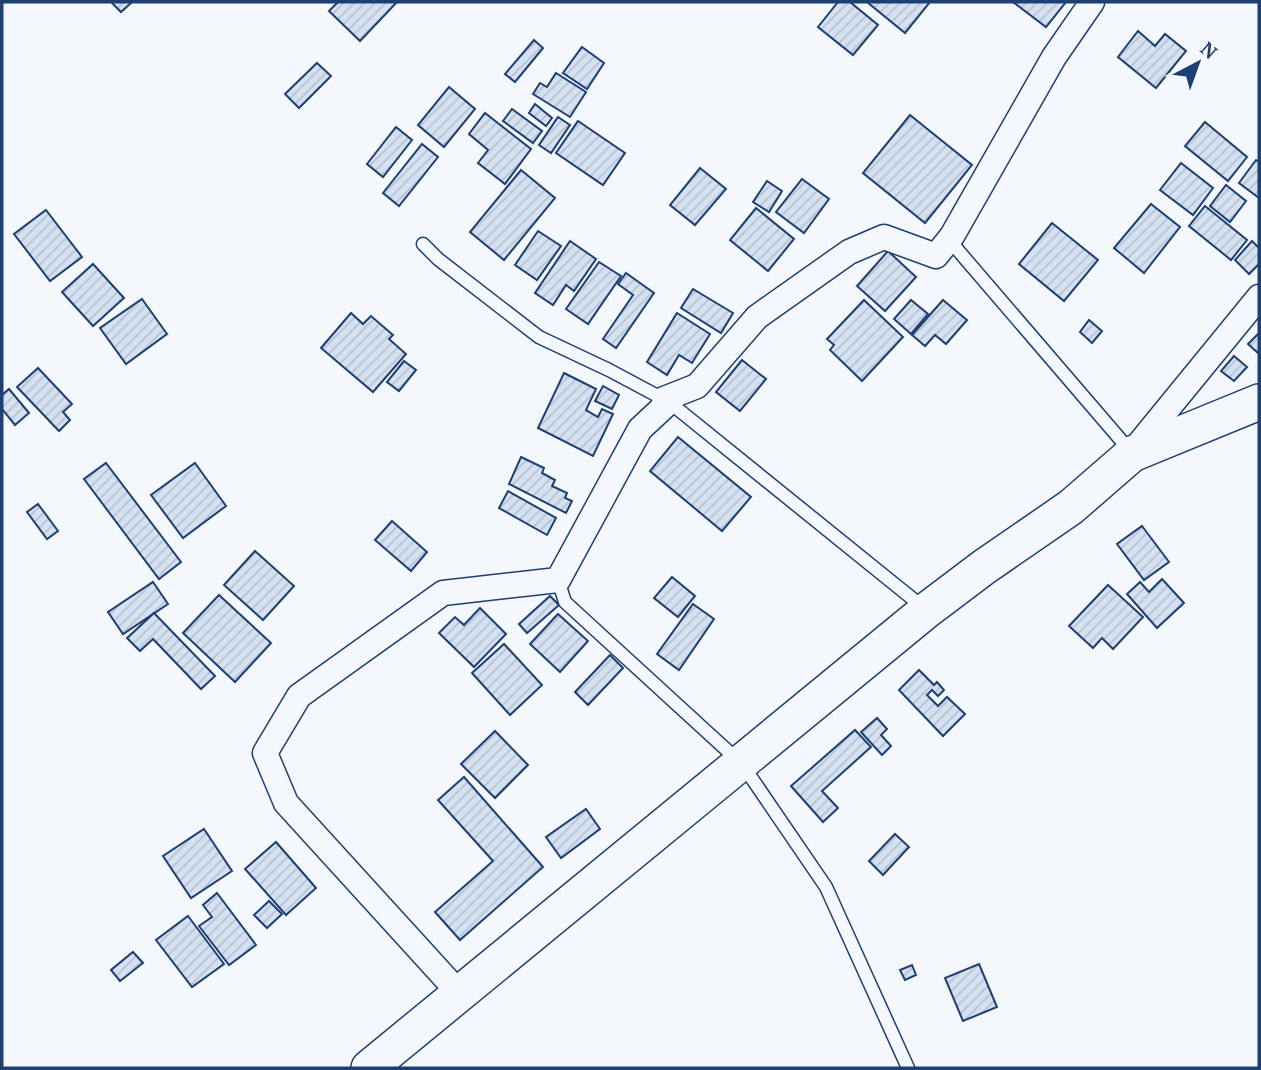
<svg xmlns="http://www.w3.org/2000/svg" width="1261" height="1070" viewBox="0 0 1261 1070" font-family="'PT Serif',serif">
<defs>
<pattern id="building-hatch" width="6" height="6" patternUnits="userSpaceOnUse" patternTransform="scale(1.75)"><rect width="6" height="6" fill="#d5e0f0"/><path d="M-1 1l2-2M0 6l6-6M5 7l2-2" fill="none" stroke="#b6c1d1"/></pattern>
</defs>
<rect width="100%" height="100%" fill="#f4f7fb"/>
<g fill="url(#building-hatch)" stroke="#1d3f73" stroke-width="2">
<path d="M 111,2 L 132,2 L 121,12 Z"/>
<path d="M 338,2 L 397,2 L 360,41 L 329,11 Z"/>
<path d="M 838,2 L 850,2 L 878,25 L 853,55 L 818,27 Z"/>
<path d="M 867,2 L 930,2 L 905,33 Z"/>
<path d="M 1013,2 L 1066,2 L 1046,27 Z"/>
<path d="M 1138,31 L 1155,46 L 1165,34 L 1186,51 L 1156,88 L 1118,57 Z"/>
<path d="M 534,40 L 543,48 L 515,82 L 505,74 Z"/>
<path d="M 582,47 L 604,63 L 587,89 L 563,73 Z"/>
<path d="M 317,63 L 331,76 L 299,108 L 285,94 Z"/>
<path d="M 556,73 L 586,92 L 570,117 L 533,94 L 540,83 L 547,87 Z"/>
<path d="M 449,87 L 475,109 L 444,147 L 418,125 Z"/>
<path d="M 535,104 L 552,118 L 546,126 L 529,113 Z"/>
<path d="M 512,109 L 542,131 L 533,143 L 503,121 Z"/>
<path d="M 485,113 L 531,149 L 505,184 L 478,163 L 488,150 L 469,134 Z"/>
<path d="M 910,115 L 972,165 L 925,223 L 863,173 Z"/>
<path d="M 558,117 L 570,125 L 551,153 L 539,145 Z"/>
<path d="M 578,121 L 625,153 L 603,185 L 556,153 Z"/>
<path d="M 1205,122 L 1247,157 L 1228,181 L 1185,146 Z"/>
<path d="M 396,127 L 412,140 L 383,177 L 367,164 Z"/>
<path d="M 422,144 L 438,157 L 399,206 L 383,193 Z"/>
<path d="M 1256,160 L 1259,162 L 1259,198 L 1239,183 Z"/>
<path d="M 1181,163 L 1213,188 L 1193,215 L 1160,190 Z"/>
<path d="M 700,168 L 726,189 L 695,225 L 670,205 Z"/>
<path d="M 521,170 L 555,198 L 504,260 L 470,232 Z"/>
<path d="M 802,179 L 829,199 L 804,233 L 776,212 Z"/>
<path d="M 767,181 L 782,191 L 769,212 L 753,202 Z"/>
<path d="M 1226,185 L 1246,201 L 1230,222 L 1210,206 Z"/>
<path d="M 1151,204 L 1180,227 L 1144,273 L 1114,248 Z"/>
<path d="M 1205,206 L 1247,240 L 1231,260 L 1189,226 Z"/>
<path d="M 756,208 L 794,239 L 768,271 L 730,240 Z"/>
<path d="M 46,210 L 82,257 L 50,281 L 14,234 Z"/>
<path d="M 1052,223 L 1098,260 L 1064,301 L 1019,264 Z"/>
<path d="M 538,231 L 561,246 L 537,280 L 515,265 Z"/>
<path d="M 570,241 L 596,259 L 574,291 L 566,285 L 553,305 L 535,293 Z"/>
<path d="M 1252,241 L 1259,248 L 1259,264 L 1249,274 L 1235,260 Z"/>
<path d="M 888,251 L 916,277 L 885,311 L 857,286 Z"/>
<path d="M 599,262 L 621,276 L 588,324 L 566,309 Z"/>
<path d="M 93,264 L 124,298 L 93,326 L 62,292 Z"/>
<path d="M 626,273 L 654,293 L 616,348 L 603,339 L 633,295 L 618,284 Z"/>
<path d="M 693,289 L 733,313 L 721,333 L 681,308 Z"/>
<path d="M 142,299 L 167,334 L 126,364 L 100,328 Z"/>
<path d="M 864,300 L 903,337 L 862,381 L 830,350 L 834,345 L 827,339 Z"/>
<path d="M 911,300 L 928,314 L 911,334 L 894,319 Z"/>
<path d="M 943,300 L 967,320 L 946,344 L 935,335 L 925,346 L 912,335 Z"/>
<path d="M 351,313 L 363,324 L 371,316 L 393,335 L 389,339 L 406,354 L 373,392 L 321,348 Z"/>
<path d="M 677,313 L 710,334 L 692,363 L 679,355 L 667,375 L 647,362 Z"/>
<path d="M 1089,320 L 1102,331 L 1092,343 L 1080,332 Z"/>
<path d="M 1259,333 L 1259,354 L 1248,344 Z"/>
<path d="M 1234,356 L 1247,367 L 1234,381 L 1221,371 Z"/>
<path d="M 742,360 L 766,379 L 740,411 L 716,392 Z"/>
<path d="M 404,361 L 416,370 L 399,391 L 387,382 Z"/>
<path d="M 38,368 L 72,404 L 63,412 L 70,420 L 59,431 L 17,387 Z"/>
<path d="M 564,373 L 596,389 L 586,410 L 598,417 L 602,409 L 613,414 L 593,456 L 538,428 Z"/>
<path d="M 603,386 L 619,395 L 612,409 L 595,401 Z"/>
<path d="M 9,389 L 29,413 L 15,425 L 2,409 L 2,395 Z"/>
<path d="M 678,437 L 751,497 L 722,531 L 650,471 Z"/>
<path d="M 521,457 L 544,468 L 542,473 L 555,480 L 552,486 L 567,493 L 565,498 L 572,501 L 566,513 L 509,484 Z"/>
<path d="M 106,463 L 181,562 L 159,579 L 84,479 Z"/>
<path d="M 195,463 L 226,506 L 183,538 L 151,495 Z"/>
<path d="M 508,491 L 556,518 L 547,535 L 499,508 Z"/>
<path d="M 38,504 L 58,531 L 47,539 L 27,512 Z"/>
<path d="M 392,521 L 427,552 L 411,571 L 375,540 Z"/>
<path d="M 1142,526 L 1169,562 L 1144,580 L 1117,544 Z"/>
<path d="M 255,551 L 294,586 L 263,620 L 224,585 Z"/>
<path d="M 672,577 L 695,596 L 678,617 L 654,598 Z"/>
<path d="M 1162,579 L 1184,603 L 1157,628 L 1127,594 L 1140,582 L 1149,592 Z"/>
<path d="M 153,582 L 168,604 L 123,634 L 108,612 Z"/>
<path d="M 1108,585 L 1143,617 L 1113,649 L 1102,638 L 1093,648 L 1069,626 Z"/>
<path d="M 219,595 L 271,643 L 235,682 L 183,633 Z"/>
<path d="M 550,596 L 559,605 L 527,633 L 519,624 Z"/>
<path d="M 693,604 L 714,619 L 679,670 L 657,654 Z"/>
<path d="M 480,608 L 506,634 L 474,667 L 439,633 L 455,617 L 464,625 Z"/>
<path d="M 154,613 L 215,676 L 201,689 L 153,639 L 140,651 L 127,638 Z"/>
<path d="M 558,614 L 588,641 L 560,672 L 530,644 Z"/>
<path d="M 504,644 L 542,685 L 510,715 L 472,673 Z"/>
<path d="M 610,655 L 623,668 L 588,705 L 575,692 Z"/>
<path d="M 919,670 L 934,685 L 937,682 L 944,690 L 938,696 L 932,690 L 927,695 L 938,706 L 947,697 L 965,714 L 943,736 L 899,690 Z"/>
<path d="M 877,718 L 887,729 L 881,735 L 891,746 L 882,755 L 861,732 Z"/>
<path d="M 855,730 L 871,747 L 822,791 L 838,808 L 823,822 L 791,786 Z"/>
<path d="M 495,731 L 528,765 L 495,798 L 461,764 Z"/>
<path d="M 464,777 L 543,867 L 460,940 L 435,912 L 493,861 L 438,800 Z"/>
<path d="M 586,809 L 600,829 L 561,858 L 546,837 Z"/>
<path d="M 204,829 L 232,871 L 191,898 L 163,856 Z"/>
<path d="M 895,834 L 909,847 L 883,875 L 869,861 Z"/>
<path d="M 276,842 L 316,888 L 286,915 L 245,869 Z"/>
<path d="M 217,893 L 256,945 L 229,965 L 199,926 L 212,917 L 203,905 Z"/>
<path d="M 269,901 L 282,914 L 267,928 L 254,915 Z"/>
<path d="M 188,916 L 224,964 L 192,987 L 156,940 Z"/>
<path d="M 133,952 L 143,963 L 120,981 L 111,970 Z"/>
<path d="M 979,964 L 997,1007 L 963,1021 L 945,978 Z"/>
<path d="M 912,965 L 916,975 L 905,980 L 900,970 Z"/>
</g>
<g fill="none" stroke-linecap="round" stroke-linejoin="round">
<defs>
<g id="lane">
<path d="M 952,236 L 956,248 L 1132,453"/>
<path d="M 423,244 L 438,259 L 539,337 L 609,370 L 669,402 L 924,608"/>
<path d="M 558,580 L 565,602 L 742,764 L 826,887 L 908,1068"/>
</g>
<g id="street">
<path d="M 664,399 L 697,386 L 757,317 L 849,252 L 884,237 L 936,256 L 952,236 L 1054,57 L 1092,2"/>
<path d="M 1134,450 L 1259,297"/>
<path d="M 460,994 L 286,803 L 265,753 L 299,696 L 443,593 L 558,580 L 640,429 L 669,402"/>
</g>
<path id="secondary" d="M 369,1068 L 927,610 L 984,567 L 1071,507 L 1132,454 L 1259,402"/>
</defs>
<use href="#lane" stroke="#1d3f73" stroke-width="15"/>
<use href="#street" stroke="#1d3f73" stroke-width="27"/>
<use href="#secondary" stroke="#1d3f73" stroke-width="38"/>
<use href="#lane" stroke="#f4f7fb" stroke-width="12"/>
<use href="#street" stroke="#f4f7fb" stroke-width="24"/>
<use href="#secondary" stroke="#f4f7fb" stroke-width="35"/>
</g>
<rect width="1261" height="1070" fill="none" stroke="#1d3f73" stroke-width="7"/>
<g transform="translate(1198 63) rotate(41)" stroke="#f4f7fb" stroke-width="5" paint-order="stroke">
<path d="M0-5L12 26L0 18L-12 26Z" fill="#1d3f73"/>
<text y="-10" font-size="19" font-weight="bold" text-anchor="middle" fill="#1d3f73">N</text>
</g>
</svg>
